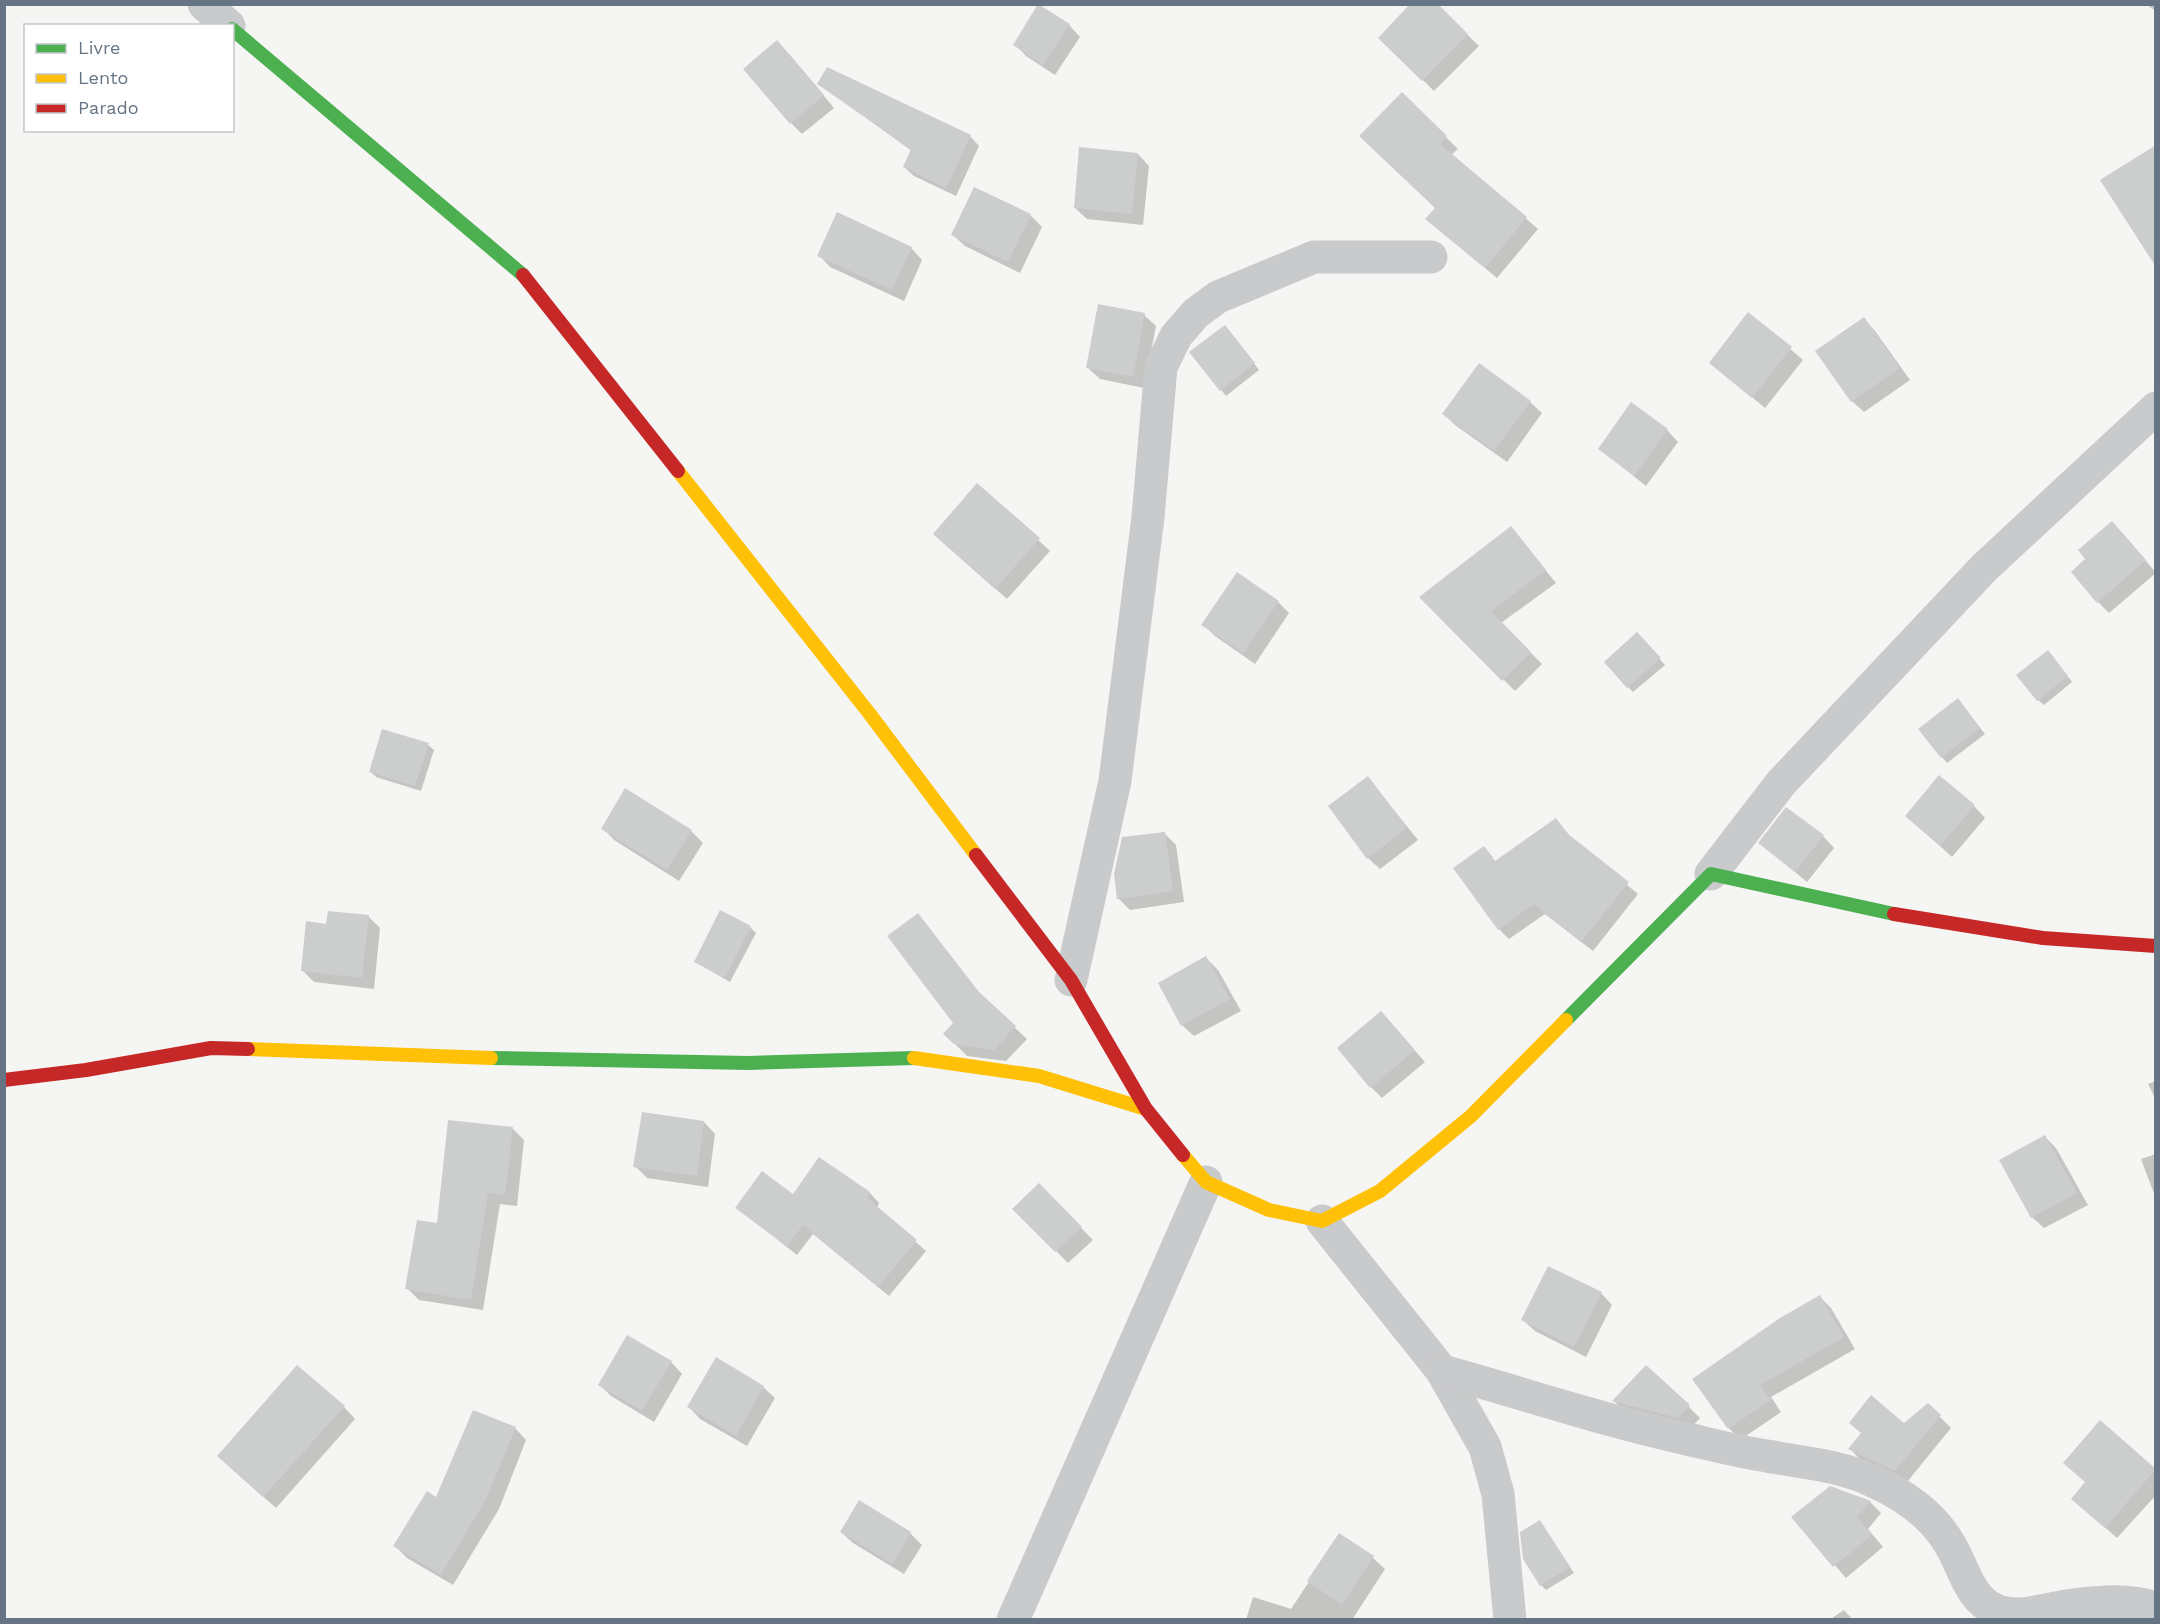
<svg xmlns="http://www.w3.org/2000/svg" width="2160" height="1624" viewBox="0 0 2160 1624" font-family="'Work Sans',sans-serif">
<rect width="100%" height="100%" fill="#f5f5f3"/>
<g fill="#0003">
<path d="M 1436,4 L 1479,46 L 1434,91 L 1380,38 Z"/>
<path d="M 2146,4 L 2156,4 L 2156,11 L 2148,6 Z"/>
<path d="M 1069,25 L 1080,37 L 1055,75 L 1026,56 L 1015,44 Z"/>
<path d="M 789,54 L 834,108 L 802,134 L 791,123 Z"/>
<path d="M 819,84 L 970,136 L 979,146 L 956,196 L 914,176 L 904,167 L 912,151 Z"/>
<path d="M 1402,94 L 1458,149 L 1451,155 L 1538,229 L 1497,278 L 1439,230 L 1437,208 Z"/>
<path d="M 1138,154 L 1149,166 L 1143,225 L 1087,219 L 1075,208 Z"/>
<path d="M 1030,215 L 1042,227 L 1020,273 L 965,246 L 953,235 Z"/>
<path d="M 911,248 L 922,260 L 904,301 L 830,267 L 819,255 Z"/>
<path d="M 1749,314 L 1803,360 L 1765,408 L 1711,363 Z"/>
<path d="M 1144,315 L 1156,326 L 1144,388 L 1100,379 L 1088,368 Z"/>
<path d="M 1864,319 L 1875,331 L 1910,380 L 1864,412 L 1852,401 Z"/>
<path d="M 1230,332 L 1259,370 L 1226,396 L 1192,352 Z"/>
<path d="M 1530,402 L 1542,413 L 1507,462 L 1455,425 L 1444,414 Z"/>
<path d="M 1667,430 L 1678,442 L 1646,486 L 1600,449 Z"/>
<path d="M 978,485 L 1050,551 L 1007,599 L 946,545 Z"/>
<path d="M 1511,528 L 1556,583 L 1501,623 L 1542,664 L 1515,691 L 1421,597 Z"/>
<path d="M 2124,535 L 2156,573 L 2109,613 L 2098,602 Z"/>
<path d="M 1278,602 L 1289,613 L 1255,664 L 1215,636 L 1203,624 Z"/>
<path d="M 1637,634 L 1665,665 L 1633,692 L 1628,687 Z"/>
<path d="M 2053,657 L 2072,682 L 2044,705 L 2038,700 Z"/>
<path d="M 1963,706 L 1985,734 L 1947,763 L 1942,757 Z"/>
<path d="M 428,745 L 434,750 L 421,791 L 376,777 L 371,772 Z"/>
<path d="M 1368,778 L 1418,840 L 1380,869 L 1368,858 Z"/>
<path d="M 626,790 L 691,831 L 703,843 L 679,881 L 614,840 L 603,828 Z"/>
<path d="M 1974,806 L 1985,818 L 1952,857 L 1907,816 Z"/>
<path d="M 1556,819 L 1574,841 L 1638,894 L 1593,951 L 1545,914 L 1509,939 L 1499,929 L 1484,848 L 1493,857 L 1490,857 L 1498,868 Z"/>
<path d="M 1165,834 L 1176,845 L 1184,902 L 1130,910 L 1118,898 Z"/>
<path d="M 1823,836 L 1834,848 L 1807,882 L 1760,843 Z"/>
<path d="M 918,915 L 986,1001 L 1027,1039 L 1006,1061 L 967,1056 L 945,1034 L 955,1023 Z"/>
<path d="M 369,917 L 380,928 L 374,989 L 314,982 L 302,970 Z"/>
<path d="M 750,927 L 756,933 L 730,982 L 695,962 Z"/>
<path d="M 1206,958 L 1218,970 L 1241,1011 L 1194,1036 L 1182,1025 Z"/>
<path d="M 1381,1013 L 1425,1062 L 1382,1098 L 1371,1087 Z"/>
<path d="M 2156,1081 L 2156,1100 L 2148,1084 Z"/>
<path d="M 704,1122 L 715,1134 L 708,1187 L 647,1178 L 635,1166 Z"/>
<path d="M 512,1128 L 524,1140 L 517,1206 L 500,1204 L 483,1310 L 419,1300 L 407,1288 L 438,1225 Z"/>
<path d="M 2045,1137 L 2056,1148 L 2088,1205 L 2044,1228 L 2032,1217 Z"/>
<path d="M 2156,1154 L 2156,1199 L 2141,1159 Z"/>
<path d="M 819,1159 L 870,1193 L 879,1203 L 877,1208 L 926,1251 L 889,1296 L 813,1234 L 797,1255 L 737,1208 L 794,1196 Z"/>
<path d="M 1039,1185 L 1093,1240 L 1068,1263 L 1014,1209 Z"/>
<path d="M 1601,1293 L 1612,1305 L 1586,1357 L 1535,1331 L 1523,1320 Z"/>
<path d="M 1820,1297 L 1831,1308 L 1855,1349 L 1771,1397 L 1781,1412 L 1740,1440 L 1729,1428 Z"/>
<path d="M 671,1362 L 682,1374 L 654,1422 L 611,1396 L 600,1385 Z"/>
<path d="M 763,1387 L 775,1398 L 747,1446 L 700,1419 L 689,1407 Z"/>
<path d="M 1614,1401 L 1688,1406 L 1700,1418 L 1690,1429 L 1625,1412 Z"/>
<path d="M 1928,1405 L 1951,1428 L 1907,1482 L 1861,1460 L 1850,1449 L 1904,1425 Z"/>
<path d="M 344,1407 L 355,1419 L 276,1508 L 230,1467 Z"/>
<path d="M 2100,1422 L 2156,1471 L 2156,1495 L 2117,1538 L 2085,1510 L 2087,1483 Z"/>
<path d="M 515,1428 L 526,1440 L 499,1509 L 453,1585 L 407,1558 L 395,1546 L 437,1499 Z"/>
<path d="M 1870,1502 L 1881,1513 L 1868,1529 L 1883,1547 L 1846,1578 L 1793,1517 Z"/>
<path d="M 1540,1522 L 1574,1573 L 1546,1590 L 1541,1585 Z"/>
<path d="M 841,1532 L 910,1533 L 922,1545 L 904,1574 L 853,1543 Z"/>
<path d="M 1340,1535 L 1373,1558 L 1385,1569 L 1352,1620 L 1246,1620 L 1253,1597 L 1291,1609 Z"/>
<path d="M 1844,1610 L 1853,1620 L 1829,1620 Z"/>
</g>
<g fill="#cccdcd">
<path d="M 1038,4 L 1070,24 L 1043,65 L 1013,45 Z"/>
<path d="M 1410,4 L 1438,4 L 1468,34 L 1422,81 L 1378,38 Z"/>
<path d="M 777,40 L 824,95 L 790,124 L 743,69 Z"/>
<path d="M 827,67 L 971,135 L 946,188 L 903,167 L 911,149 L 817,84 Z"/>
<path d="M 1402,92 L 1447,136 L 1440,144 L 1527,217 L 1485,268 L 1425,219 L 1435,208 L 1359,136 Z"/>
<path d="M 2156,145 L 2156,267 L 2100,180 Z"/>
<path d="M 1079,147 L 1138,153 L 1132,214 L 1074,208 Z"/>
<path d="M 974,187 L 1031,214 L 1008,262 L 951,235 Z"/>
<path d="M 837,212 L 912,247 L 892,290 L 817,256 Z"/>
<path d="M 1098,304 L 1145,313 L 1133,377 L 1086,368 Z"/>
<path d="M 1748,312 L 1792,347 L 1752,398 L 1709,363 Z"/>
<path d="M 1864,317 L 1900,368 L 1851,402 L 1815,351 Z"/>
<path d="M 1225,325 L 1255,363 L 1220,391 L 1189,352 Z"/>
<path d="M 1479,363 L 1531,401 L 1494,451 L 1442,414 Z"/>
<path d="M 1631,402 L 1668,429 L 1634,476 L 1598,449 Z"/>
<path d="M 977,483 L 1040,538 L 995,589 L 933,534 Z"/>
<path d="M 2112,521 L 2146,560 L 2097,603 L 2071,572 L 2085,559 L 2078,550 Z"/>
<path d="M 1511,526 L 1546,570 L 1491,611 L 1531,652 L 1502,681 L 1419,597 Z"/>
<path d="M 1237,572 L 1279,601 L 1243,653 L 1201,625 Z"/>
<path d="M 1637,632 L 1661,658 L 1627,688 L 1604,662 Z"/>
<path d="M 2048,650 L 2068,676 L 2037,701 L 2016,675 Z"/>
<path d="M 1958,698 L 1980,728 L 1941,758 L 1918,729 Z"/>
<path d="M 382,729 L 429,743 L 415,786 L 369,772 Z"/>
<path d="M 1939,775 L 1975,805 L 1940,846 L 1905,816 Z"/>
<path d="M 1368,776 L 1407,828 L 1367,859 L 1328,806 Z"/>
<path d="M 625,788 L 692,830 L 667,870 L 601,829 Z"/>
<path d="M 1786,807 L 1824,835 L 1795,872 L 1758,843 Z"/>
<path d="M 1556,818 L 1568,834 L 1629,882 L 1581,942 L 1534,904 L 1498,930 L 1453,868 L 1484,846 L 1495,861 Z"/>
<path d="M 1165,832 L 1173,891 L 1117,899 L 1114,874 L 1122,837 Z"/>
<path d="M 720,910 L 751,926 L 725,978 L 694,962 Z"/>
<path d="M 328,911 L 369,915 L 362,978 L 301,971 L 306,921 L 326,924 Z"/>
<path d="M 918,913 L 978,991 L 1016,1026 L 994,1050 L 954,1044 L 943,1034 L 953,1023 L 887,936 Z"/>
<path d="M 1206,956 L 1230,999 L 1181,1026 L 1158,983 Z"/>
<path d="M 1381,1011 L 1415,1050 L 1370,1088 L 1337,1048 Z"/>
<path d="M 642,1112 L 704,1121 L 697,1176 L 633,1167 Z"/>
<path d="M 448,1120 L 513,1127 L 505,1195 L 488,1193 L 471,1300 L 405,1289 L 417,1220 L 437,1223 Z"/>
<path d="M 2045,1135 L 2077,1193 L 2031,1218 L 1999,1160 Z"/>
<path d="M 819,1157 L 870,1192 L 867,1198 L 917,1240 L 878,1287 L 803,1225 L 787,1246 L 735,1208 L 762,1171 L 793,1194 Z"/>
<path d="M 1039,1183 L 1082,1227 L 1055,1252 L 1012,1209 Z"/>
<path d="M 1548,1266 L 1602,1292 L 1574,1347 L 1521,1320 Z"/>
<path d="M 1820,1295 L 1844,1337 L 1760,1385 L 1771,1400 L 1728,1429 L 1692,1379 L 1780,1318 Z"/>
<path d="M 627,1335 L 672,1361 L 642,1411 L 598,1385 Z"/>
<path d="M 716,1357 L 764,1386 L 736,1436 L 687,1407 Z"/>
<path d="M 297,1365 L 345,1406 L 263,1497 L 217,1456 Z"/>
<path d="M 1646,1365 L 1690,1405 L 1678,1418 L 1612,1401 Z"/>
<path d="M 1871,1395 L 1904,1423 L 1928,1403 L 1941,1415 L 1895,1471 L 1848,1449 L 1861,1433 L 1849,1423 Z"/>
<path d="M 473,1410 L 516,1427 L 487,1497 L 441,1575 L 393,1546 L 427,1491 L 436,1497 Z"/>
<path d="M 2100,1420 L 2156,1469 L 2105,1528 L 2071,1499 L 2085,1482 L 2063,1463 Z"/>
<path d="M 1830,1486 L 1871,1501 L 1857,1517 L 1872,1535 L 1833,1567 L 1791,1517 Z"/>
<path d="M 859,1500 L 911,1532 L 892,1564 L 840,1532 Z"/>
<path d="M 1540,1520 L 1570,1567 L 1540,1586 L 1523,1559 L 1520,1532 Z"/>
<path d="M 1339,1533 L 1374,1556 L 1342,1605 L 1307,1581 Z"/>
</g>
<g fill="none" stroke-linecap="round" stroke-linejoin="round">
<g stroke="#c9cacb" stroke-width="33">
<path d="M 204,4 L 229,26"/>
<path d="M 1711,874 L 1781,783 L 1984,568 L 2156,408"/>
<path d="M 1071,980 L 1115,781 L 1148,517 L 1161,367 L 1176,336 L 1196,313 L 1218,297 L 1314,257 L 1431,257"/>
<path d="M 1322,1221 L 1442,1371 L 1485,1447 L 1498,1494 L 1510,1620"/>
<path d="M 1442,1371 C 1523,1393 1604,1421 1687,1439 C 1713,1445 1740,1452 1767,1456 C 1803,1463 1839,1465 1873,1481 C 1902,1494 1932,1514 1949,1543 C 1964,1566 1968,1600 1998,1611 C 2020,1619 2044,1609 2066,1606 C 2095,1602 2127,1598 2156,1608"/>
<path d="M 1013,1620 L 1206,1182"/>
</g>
<g stroke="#4caf50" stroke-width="14">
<path d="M 232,29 L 523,275"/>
<path d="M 1566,1020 L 1711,874 L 1894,914"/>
<path d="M 491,1058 L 748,1063 L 914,1058"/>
</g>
<g stroke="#ffc107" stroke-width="14">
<path d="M 678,471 L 869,713 L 976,855"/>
<path d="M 248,1049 L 491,1058"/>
<path d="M 914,1058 L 1039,1076 L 1146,1109"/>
<path d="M 1183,1155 L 1206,1182 L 1269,1210 L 1322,1221 L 1380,1191 L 1471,1116 L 1566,1020"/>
</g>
<g stroke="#c62828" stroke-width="14">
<path d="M 523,275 L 678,471"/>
<path d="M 976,855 L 1071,980 L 1146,1109 L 1183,1155"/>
<path d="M 1894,914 L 2043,938 L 2156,946"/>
<path d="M 4,1080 L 86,1070 L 211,1048 L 248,1049"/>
</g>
</g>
<rect width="2160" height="1624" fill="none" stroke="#667583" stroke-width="12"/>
<rect x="24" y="24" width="210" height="108" fill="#ffffff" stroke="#c2c8cd" stroke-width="1.5"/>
<rect x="36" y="44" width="30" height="9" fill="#4caf50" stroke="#c2c8cd" stroke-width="1.5"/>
<text x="78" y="54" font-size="18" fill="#667583">Livre</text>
<rect x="36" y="74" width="30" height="9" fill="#ffc107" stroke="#c2c8cd" stroke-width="1.5"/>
<text x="78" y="84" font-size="18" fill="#667583">Lento</text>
<rect x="36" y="104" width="30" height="9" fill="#c62828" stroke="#c2c8cd" stroke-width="1.5"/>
<text x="78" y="114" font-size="18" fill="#667583">Parado</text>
</svg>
